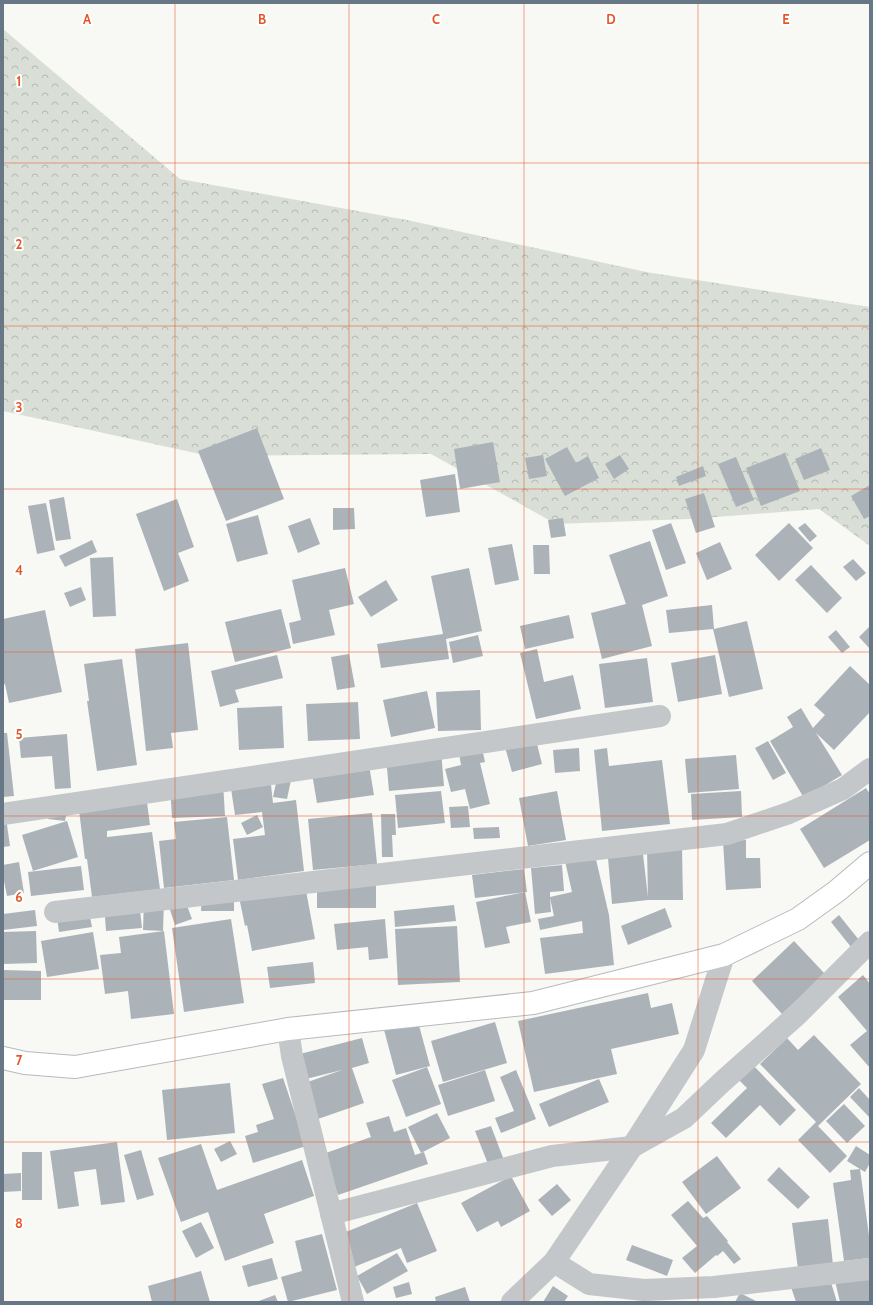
<svg xmlns="http://www.w3.org/2000/svg" width="873" height="1305" viewBox="0 0 873 1305" font-family="Cabin,sans-serif">
<defs>
<pattern id="forest-crowns" width="20" height="18" patternUnits="userSpaceOnUse"><rect width="20" height="18" fill="#d9dfd6"/><path d="M2 6a3 3 0 1 1 6 0M12 15a3 3 0 1 1 6 0" fill="none" stroke="#b4bab3"/></pattern>
</defs>
<rect width="100%" height="100%" fill="#f8f8f5"/>
<path fill="url(#forest-crowns)" d="M 3,29 L 180,179 L 407,220 L 646,272 L 870,307 L 870,546 L 819,509 L 689,519 L 556,524 L 431,454 L 209,456 L 3,411 Z"/>
<g fill="#abb3b9">
<path d="M 257,428 L 284,499 L 226,521 L 198,451 Z"/>
<path d="M 493,442 L 500,482 L 460,489 L 454,449 Z"/>
<path d="M 567,447 L 576,463 L 588,456 L 599,478 L 565,496 L 545,459 Z"/>
<path d="M 821,448 L 830,470 L 804,480 L 795,459 Z"/>
<path d="M 785,453 L 800,491 L 761,506 L 746,468 Z"/>
<path d="M 543,455 L 547,476 L 529,479 L 525,458 Z"/>
<path d="M 620,455 L 629,469 L 614,479 L 605,464 Z"/>
<path d="M 736,457 L 754,500 L 736,507 L 718,464 Z"/>
<path d="M 703,466 L 706,476 L 679,486 L 676,477 Z"/>
<path d="M 455,474 L 460,512 L 426,517 L 420,480 Z"/>
<path d="M 870,485 L 870,516 L 864,519 L 851,496 Z"/>
<path d="M 704,493 L 715,527 L 696,533 L 685,499 Z"/>
<path d="M 64,497 L 71,539 L 56,541 L 49,500 Z"/>
<path d="M 177,499 L 194,547 L 178,553 L 189,581 L 164,591 L 136,514 Z"/>
<path d="M 46,503 L 55,550 L 37,554 L 28,506 Z"/>
<path d="M 333,508 L 354,508 L 355,529 L 333,530 Z"/>
<path d="M 258,515 L 268,554 L 237,562 L 226,524 Z"/>
<path d="M 310,518 L 320,544 L 298,553 L 288,526 Z"/>
<path d="M 563,518 L 566,536 L 551,538 L 548,520 Z"/>
<path d="M 671,523 L 686,563 L 666,570 L 652,530 Z"/>
<path d="M 789,523 L 813,548 L 779,581 L 755,555 Z"/>
<path d="M 805,523 L 817,536 L 810,542 L 798,528 Z"/>
<path d="M 92,540 L 97,552 L 65,567 L 59,556 Z"/>
<path d="M 650,541 L 668,596 L 642,605 L 652,646 L 602,659 L 591,613 L 626,604 L 609,555 Z"/>
<path d="M 720,542 L 732,569 L 707,580 L 696,553 Z"/>
<path d="M 512,544 L 519,580 L 495,585 L 488,548 Z"/>
<path d="M 533,545 L 549,545 L 550,574 L 534,574 Z"/>
<path d="M 113,557 L 116,616 L 93,617 L 90,558 Z"/>
<path d="M 853,559 L 866,573 L 856,581 L 843,567 Z"/>
<path d="M 811,565 L 842,598 L 827,613 L 795,580 Z"/>
<path d="M 345,568 L 354,604 L 329,610 L 335,635 L 293,644 L 289,623 L 301,620 L 292,580 Z"/>
<path d="M 469,568 L 482,631 L 446,639 L 449,659 L 381,668 L 377,644 L 443,634 L 431,576 Z"/>
<path d="M 386,580 L 398,600 L 371,617 L 358,597 Z"/>
<path d="M 81,587 L 86,600 L 70,607 L 64,593 Z"/>
<path d="M 712,605 L 714,629 L 747,621 L 763,689 L 729,697 L 713,629 L 669,633 L 666,610 Z"/>
<path d="M 281,609 L 291,648 L 235,662 L 225,622 Z"/>
<path d="M 45,610 L 62,692 L 9,703 L 5,684 L 3,685 L 3,619 Z"/>
<path d="M 569,615 L 574,638 L 525,649 L 520,626 Z"/>
<path d="M 870,626 L 870,649 L 859,637 Z"/>
<path d="M 836,630 L 850,647 L 842,653 L 828,637 Z"/>
<path d="M 478,635 L 483,656 L 453,663 L 449,642 Z"/>
<path d="M 188,643 L 198,730 L 171,733 L 173,748 L 146,751 L 135,649 Z"/>
<path d="M 537,649 L 544,682 L 573,675 L 581,709 L 536,719 L 520,653 Z"/>
<path d="M 349,654 L 355,687 L 337,690 L 331,657 Z"/>
<path d="M 277,655 L 283,678 L 235,690 L 239,702 L 220,707 L 211,671 Z"/>
<path d="M 715,655 L 722,694 L 678,702 L 671,663 Z"/>
<path d="M 647,658 L 653,702 L 605,708 L 599,664 Z"/>
<path d="M 122,659 L 137,765 L 97,771 L 87,701 L 89,701 L 84,664 Z"/>
<path d="M 850,666 L 870,685 L 870,712 L 834,750 L 816,733 L 842,775 L 804,798 L 770,741 L 793,727 L 787,717 L 801,708 L 813,728 L 825,715 L 814,705 Z"/>
<path d="M 480,690 L 481,730 L 438,731 L 436,692 Z"/>
<path d="M 427,691 L 435,728 L 391,737 L 383,700 Z"/>
<path d="M 358,702 L 360,739 L 308,741 L 306,704 Z"/>
<path d="M 282,706 L 284,748 L 239,750 L 237,708 Z"/>
<path d="M 534,732 L 542,764 L 512,772 L 503,740 Z"/>
<path d="M 3,733 L 7,733 L 14,796 L 3,797 Z"/>
<path d="M 67,734 L 71,788 L 55,789 L 52,756 L 21,758 L 19,738 Z"/>
<path d="M 768,741 L 786,773 L 773,780 L 755,748 Z"/>
<path d="M 481,743 L 485,762 L 480,763 L 490,804 L 470,809 L 465,789 L 451,792 L 445,769 L 461,765 L 458,748 Z"/>
<path d="M 579,748 L 580,771 L 555,773 L 553,750 Z"/>
<path d="M 607,748 L 609,766 L 662,760 L 670,824 L 602,831 L 594,750 Z"/>
<path d="M 441,751 L 444,786 L 389,791 L 386,757 Z"/>
<path d="M 367,753 L 374,795 L 317,803 L 310,762 Z"/>
<path d="M 736,755 L 739,789 L 688,793 L 685,759 Z"/>
<path d="M 270,776 L 273,803 L 296,800 L 304,871 L 238,880 L 233,839 L 265,835 L 262,812 L 235,815 L 230,782 Z"/>
<path d="M 277,778 L 291,780 L 287,799 L 273,797 Z"/>
<path d="M 223,782 L 225,816 L 172,818 L 170,785 Z"/>
<path d="M 866,788 L 870,794 L 870,840 L 824,868 L 800,829 Z"/>
<path d="M 441,791 L 445,823 L 398,828 L 395,795 Z"/>
<path d="M 557,791 L 566,840 L 528,846 L 519,798 Z"/>
<path d="M 741,791 L 742,817 L 692,820 L 691,794 Z"/>
<path d="M 146,795 L 150,825 L 107,831 L 107,837 L 152,832 L 160,889 L 92,897 L 87,859 L 85,859 L 78,802 Z"/>
<path d="M 468,806 L 470,827 L 451,828 L 449,807 Z"/>
<path d="M 50,807 L 67,810 L 65,821 L 48,819 Z"/>
<path d="M 3,811 L 5,811 L 10,846 L 3,847 Z"/>
<path d="M 372,813 L 377,864 L 313,870 L 308,819 Z"/>
<path d="M 381,814 L 395,814 L 396,835 L 392,835 L 393,857 L 382,857 Z"/>
<path d="M 257,815 L 263,827 L 247,835 L 241,823 Z"/>
<path d="M 227,817 L 234,880 L 164,888 L 159,841 L 176,839 L 174,822 Z"/>
<path d="M 67,821 L 78,857 L 33,871 L 22,835 Z"/>
<path d="M 499,827 L 500,838 L 474,839 L 473,828 Z"/>
<path d="M 746,840 L 746,858 L 760,858 L 761,888 L 726,890 L 723,841 Z"/>
<path d="M 682,848 L 683,900 L 648,900 L 612,904 L 608,858 L 643,854 L 648,897 L 647,849 Z"/>
<path d="M 595,855 L 609,915 L 614,965 L 545,974 L 540,938 L 583,933 L 582,921 L 540,930 L 538,919 L 554,916 L 550,898 L 551,912 L 535,914 L 531,868 L 562,865 L 564,891 L 550,892 L 550,897 L 572,892 L 565,861 Z"/>
<path d="M 19,862 L 24,893 L 7,896 L 3,876 L 3,865 Z"/>
<path d="M 81,866 L 84,890 L 31,896 L 28,872 Z"/>
<path d="M 524,869 L 527,892 L 475,898 L 472,875 Z"/>
<path d="M 304,880 L 315,939 L 252,951 L 247,925 L 245,926 L 238,892 Z"/>
<path d="M 376,884 L 376,908 L 317,908 L 317,885 Z"/>
<path d="M 202,892 L 234,893 L 234,911 L 201,911 Z"/>
<path d="M 525,892 L 531,922 L 506,927 L 510,943 L 485,948 L 476,902 Z"/>
<path d="M 183,895 L 192,919 L 175,925 L 167,901 Z"/>
<path d="M 144,899 L 164,901 L 163,931 L 143,930 Z"/>
<path d="M 139,901 L 142,928 L 106,931 L 104,904 Z"/>
<path d="M 454,905 L 456,921 L 395,927 L 394,911 Z"/>
<path d="M 665,908 L 672,927 L 628,945 L 621,926 Z"/>
<path d="M 35,910 L 37,926 L 3,930 L 3,914 Z"/>
<path d="M 89,912 L 92,927 L 59,932 L 57,917 Z"/>
<path d="M 839,915 L 859,940 L 851,947 L 831,922 Z"/>
<path d="M 231,919 L 244,1003 L 184,1012 L 172,928 Z"/>
<path d="M 385,919 L 388,958 L 369,960 L 368,947 L 337,950 L 334,924 Z"/>
<path d="M 457,926 L 460,982 L 398,985 L 395,929 Z"/>
<path d="M 36,931 L 37,963 L 3,964 L 3,932 Z"/>
<path d="M 164,931 L 174,1014 L 131,1019 L 128,991 L 105,994 L 100,955 L 121,953 L 119,937 Z"/>
<path d="M 93,932 L 99,969 L 47,977 L 41,941 Z"/>
<path d="M 794,941 L 825,974 L 782,1014 L 752,981 Z"/>
<path d="M 313,962 L 315,983 L 270,988 L 267,967 Z"/>
<path d="M 3,970 L 41,971 L 41,1000 L 3,1000 Z"/>
<path d="M 863,975 L 870,984 L 870,1068 L 850,1045 L 867,1031 L 838,997 Z"/>
<path d="M 648,993 L 651,1008 L 672,1003 L 679,1034 L 611,1049 L 617,1074 L 534,1092 L 518,1021 Z"/>
<path d="M 417,1018 L 430,1066 L 396,1075 L 383,1026 Z"/>
<path d="M 495,1022 L 507,1063 L 443,1082 L 431,1041 Z"/>
<path d="M 814,1035 L 861,1084 L 818,1126 L 847,1156 L 830,1173 L 798,1140 L 816,1122 L 760,1064 L 787,1038 L 798,1050 Z"/>
<path d="M 362,1038 L 369,1063 L 352,1068 L 364,1103 L 315,1120 L 302,1084 L 342,1070 L 302,1080 L 296,1055 Z"/>
<path d="M 752,1064 L 796,1110 L 780,1126 L 760,1105 L 726,1138 L 711,1123 L 747,1088 L 738,1079 Z"/>
<path d="M 427,1067 L 441,1104 L 406,1117 L 392,1080 Z"/>
<path d="M 485,1070 L 495,1101 L 448,1116 L 438,1085 Z"/>
<path d="M 516,1070 L 536,1119 L 501,1133 L 495,1118 L 514,1111 L 500,1077 Z"/>
<path d="M 283,1078 L 306,1146 L 253,1163 L 245,1136 L 258,1132 L 256,1125 L 274,1119 L 262,1084 Z"/>
<path d="M 599,1079 L 609,1102 L 549,1127 L 539,1104 Z"/>
<path d="M 230,1083 L 235,1133 L 167,1140 L 162,1090 Z"/>
<path d="M 859,1088 L 870,1100 L 870,1118 L 850,1097 Z"/>
<path d="M 844,1104 L 865,1126 L 847,1143 L 826,1121 Z"/>
<path d="M 437,1113 L 450,1138 L 421,1153 L 408,1127 Z"/>
<path d="M 389,1116 L 394,1132 L 406,1128 L 415,1155 L 424,1152 L 428,1164 L 338,1195 L 323,1154 L 371,1137 L 366,1123 Z"/>
<path d="M 491,1126 L 505,1163 L 490,1169 L 475,1131 Z"/>
<path d="M 230,1141 L 237,1154 L 221,1162 L 214,1149 Z"/>
<path d="M 117,1142 L 125,1202 L 101,1205 L 96,1169 L 74,1172 L 79,1206 L 58,1209 L 50,1151 Z"/>
<path d="M 201,1144 L 217,1190 L 302,1160 L 314,1196 L 264,1214 L 274,1243 L 225,1261 L 208,1212 L 181,1222 L 158,1158 Z"/>
<path d="M 856,1146 L 870,1155 L 870,1163 L 865,1172 L 860,1169 L 870,1243 L 870,1258 L 844,1261 L 833,1183 L 851,1180 L 850,1170 L 860,1169 L 847,1161 Z"/>
<path d="M 141,1150 L 154,1195 L 137,1200 L 124,1155 Z"/>
<rect x="22" y="1152" width="20" height="48"/>
<path d="M 717,1156 L 741,1188 L 706,1214 L 682,1182 Z"/>
<path d="M 779,1167 L 810,1197 L 798,1209 L 767,1180 Z"/>
<path d="M 21,1173 L 21,1191 L 3,1192 L 3,1174 Z"/>
<path d="M 511,1176 L 530,1211 L 501,1227 L 498,1221 L 477,1232 L 461,1203 Z"/>
<path d="M 557,1184 L 571,1200 L 552,1216 L 538,1200 Z"/>
<path d="M 688,1201 L 703,1218 L 707,1216 L 728,1241 L 727,1242 L 741,1259 L 734,1264 L 723,1251 L 717,1256 L 716,1255 L 695,1273 L 682,1258 L 697,1246 L 671,1215 Z"/>
<path d="M 417,1203 L 437,1251 L 407,1263 L 401,1248 L 354,1267 L 341,1234 Z"/>
<path d="M 828,1219 L 833,1265 L 798,1269 L 792,1223 Z"/>
<path d="M 201,1222 L 214,1248 L 196,1258 L 182,1231 Z"/>
<path d="M 322,1234 L 337,1290 L 288,1302 L 281,1277 L 302,1271 L 295,1241 Z"/>
<path d="M 632,1245 L 673,1260 L 667,1276 L 626,1260 Z"/>
<path d="M 397,1253 L 408,1271 L 367,1294 L 357,1276 Z"/>
<path d="M 272,1258 L 278,1279 L 248,1287 L 242,1266 Z"/>
<path d="M 201,1271 L 210,1302 L 152,1302 L 148,1286 Z"/>
<path d="M 870,1272 L 870,1302 L 840,1302 L 835,1281 Z"/>
<path d="M 829,1276 L 837,1302 L 796,1302 L 791,1287 Z"/>
<path d="M 409,1282 L 412,1294 L 396,1298 L 393,1287 Z"/>
<path d="M 553,1286 L 568,1296 L 564,1302 L 543,1302 Z"/>
<path d="M 465,1287 L 470,1302 L 436,1302 L 435,1297 Z"/>
<path d="M 740,1293 L 758,1302 L 735,1302 Z"/>
<path d="M 275,1295 L 278,1302 L 256,1302 Z"/>
</g>
<g fill="none" stroke-linecap="round" stroke-linejoin="round">
<defs>
<path id="major" d="M 3,1058 L 25,1063 L 75,1067 L 288,1029 L 533,1003 L 724,955 L 798,919 L 837,891 L 870,863"/>
</defs>
<use href="#major" stroke="#b6babe" stroke-width="24"/>
<g stroke="#c3c7ca" stroke-width="22">
<path d="M 3,814 L 660,716"/>
<path d="M 55,912 L 727,834 L 789,813 L 843,789 L 870,769"/>
<path d="M 288,1029 L 292,1056 L 353,1302"/>
<path d="M 331,1214 L 552,1156 L 632,1147 L 684,1118 L 722,1082 L 798,1014 L 870,942"/>
<path d="M 554,1262 L 589,1284 L 644,1290 L 714,1287 L 870,1269"/>
<path d="M 512,1302 L 554,1262 L 632,1147 L 694,1050 L 724,955"/>
</g>
<use href="#major" stroke="#fff" stroke-width="22"/>
</g>
<path fill="none" stroke="#e2582a" stroke-width="1" stroke-opacity="0.55" d="M 175,3 L 175,1302M 349,3 L 349,1302M 524,3 L 524,1302M 698,3 L 698,1302M 3,163 L 870,163M 3,326 L 870,326M 3,489 L 870,489M 3,652 L 870,652M 3,816 L 870,816M 3,979 L 870,979M 3,1142 L 870,1142"/>
<g font-size="13" text-anchor="middle" font-weight="bold" fill="#e2582a" stroke="#fff" stroke-width="4" stroke-linejoin="round" paint-order="stroke">
<text x="87" y="24">A</text>
<text x="262" y="24">B</text>
<text x="436" y="24">C</text>
<text x="611" y="24">D</text>
<text x="786" y="24">E</text>
<text x="19" y="86">1</text>
<text x="19" y="249">2</text>
<text x="19" y="412">3</text>
<text x="19" y="575">4</text>
<text x="19" y="739">5</text>
<text x="19" y="902">6</text>
<text x="19" y="1065">7</text>
<text x="19" y="1228">8</text>
</g>
<rect width="873" height="1305" fill="none" stroke="#677786" stroke-width="8"/>
</svg>
